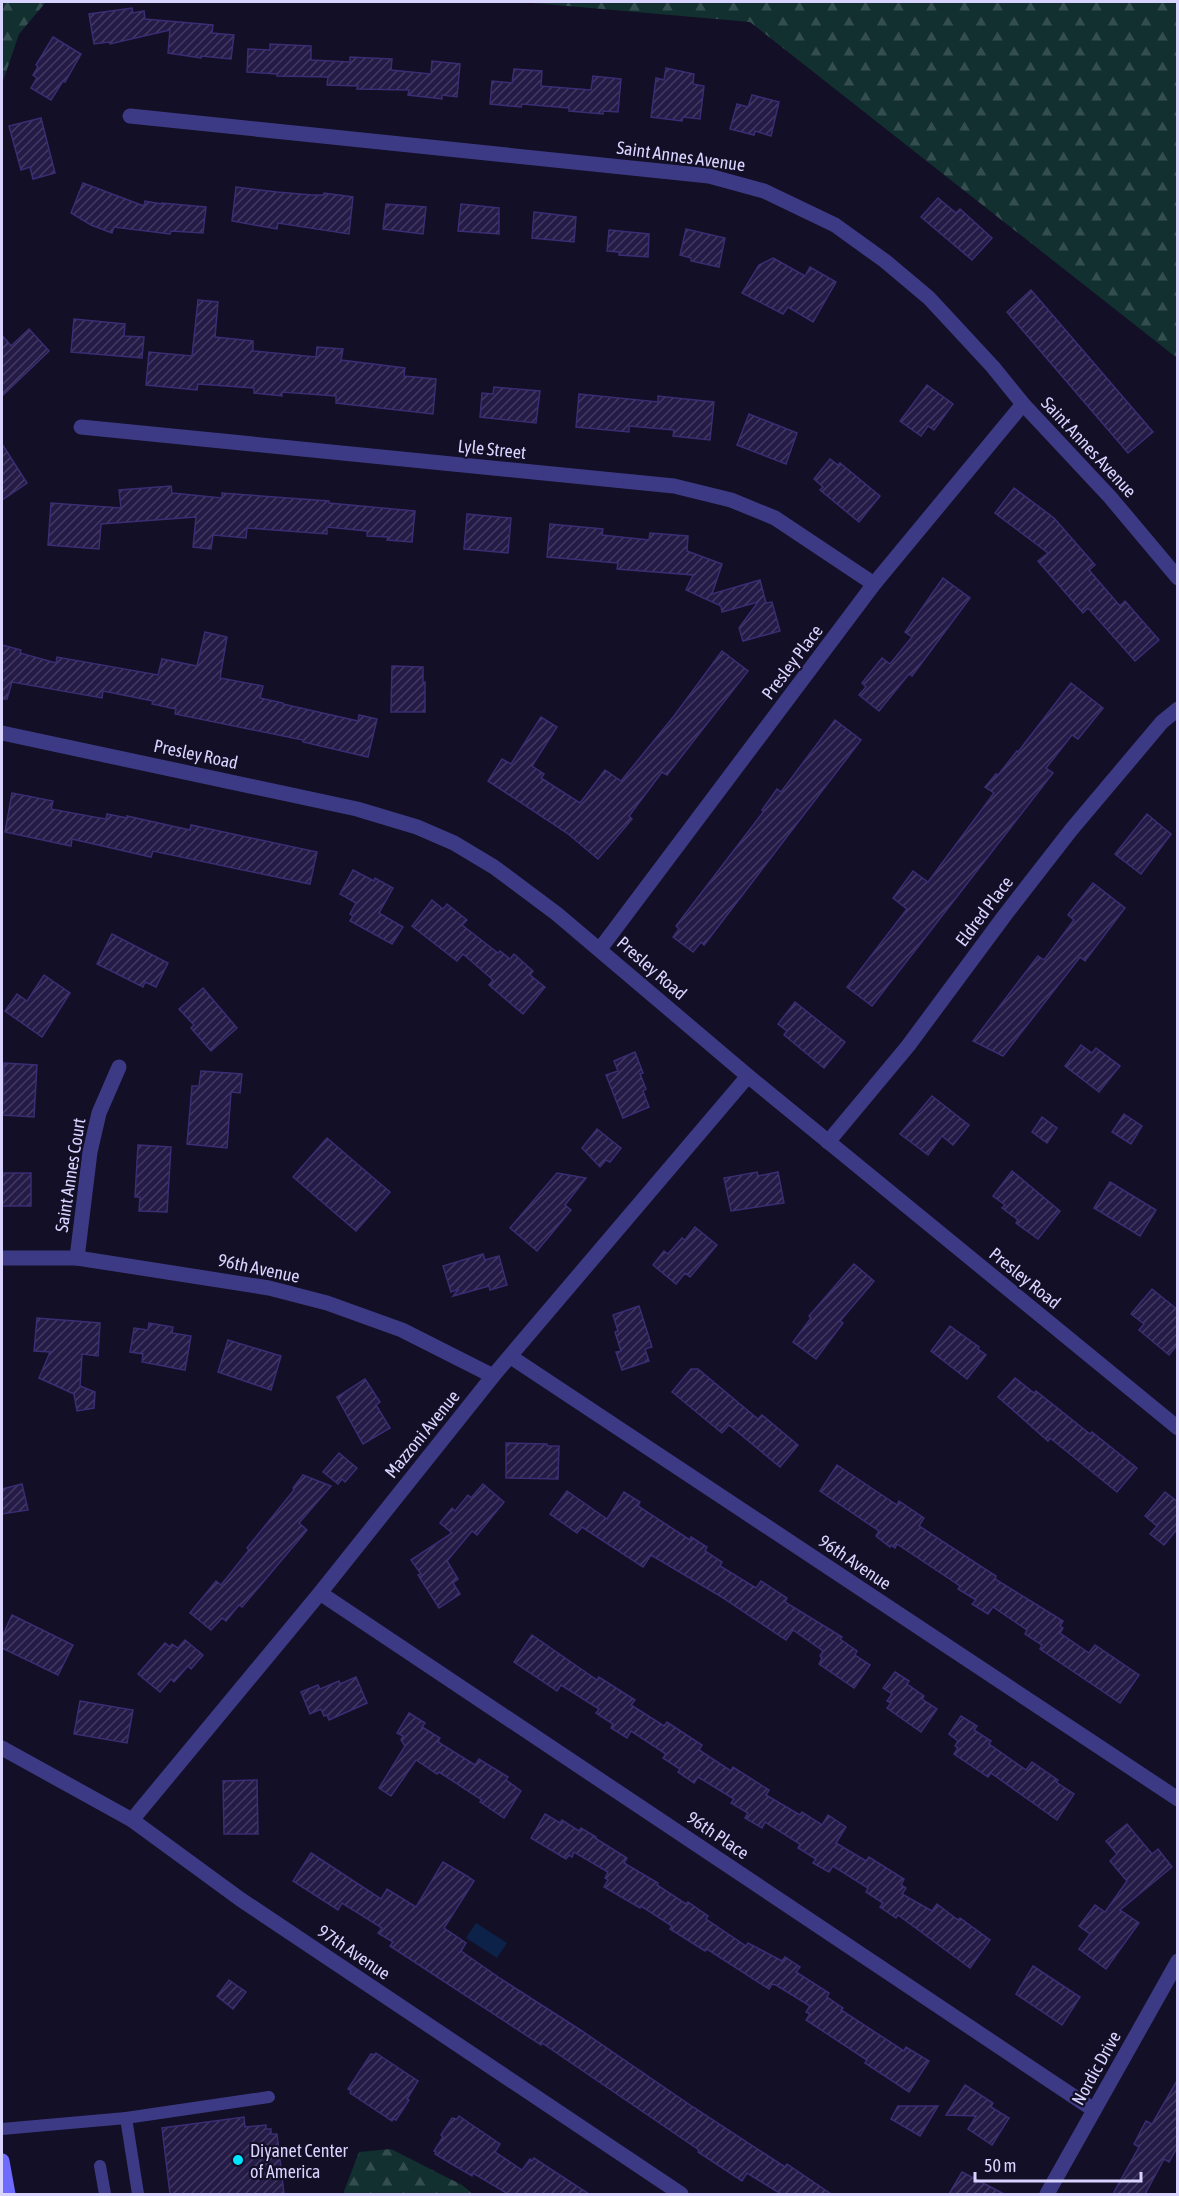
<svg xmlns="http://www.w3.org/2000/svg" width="1179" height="2196" viewBox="0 0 1179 2196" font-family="'Asap Condensed',sans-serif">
<defs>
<pattern id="forest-firs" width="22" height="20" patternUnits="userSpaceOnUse" patternTransform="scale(1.5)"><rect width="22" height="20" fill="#12302f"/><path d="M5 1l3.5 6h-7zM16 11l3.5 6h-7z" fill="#344d4e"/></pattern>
<pattern id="building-hatch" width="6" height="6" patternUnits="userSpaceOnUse" patternTransform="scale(1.5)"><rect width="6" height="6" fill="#241b47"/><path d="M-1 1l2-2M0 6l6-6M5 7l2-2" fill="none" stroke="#433b63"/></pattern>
</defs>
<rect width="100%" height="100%" fill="#130f26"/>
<g fill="url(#forest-firs)">
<path d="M 2,2 L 46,2 L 19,34 L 2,84 Z"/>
<path d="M 522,2 L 1177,2 L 1177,358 L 750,22 Z"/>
<path d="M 391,2149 L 462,2185 L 473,2194 L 343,2194 L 359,2152 Z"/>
</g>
<path fill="#0c2248" d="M 476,1923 L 507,1943 L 497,1958 L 466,1938 Z"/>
<g fill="url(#building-hatch)" stroke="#3b2d73" stroke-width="1.5">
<path d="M 132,8 L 133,13 L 144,11 L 145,19 L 213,25 L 212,33 L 234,35 L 231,59 L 201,56 L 201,58 L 168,53 L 170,30 L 110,44 L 109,42 L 94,44 L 89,14 Z"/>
<path d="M 53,37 L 81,54 L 65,82 L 63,81 L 51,100 L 31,88 L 37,78 L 33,75 L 38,67 L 36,65 Z"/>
<path d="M 270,44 L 311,46 L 311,60 L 350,62 L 350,57 L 392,59 L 391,70 L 431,74 L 432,61 L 460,64 L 457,97 L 442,95 L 442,99 L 408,95 L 409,90 L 357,89 L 358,86 L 327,85 L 328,77 L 277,76 L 277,74 L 247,72 L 248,49 L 270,50 Z"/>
<path d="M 666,68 L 694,74 L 693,84 L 704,86 L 700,119 L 683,117 L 682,121 L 651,117 L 656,78 L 664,80 Z"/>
<path d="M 514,69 L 542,71 L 541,86 L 591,90 L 593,76 L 621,79 L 618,112 L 603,111 L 603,114 L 569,111 L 569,108 L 522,104 L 521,107 L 490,104 L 492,81 L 512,83 Z"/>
<path d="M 752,95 L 779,102 L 771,136 L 755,131 L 754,135 L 730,129 L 737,104 L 748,107 Z"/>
<path d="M 41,118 L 55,173 L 33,179 L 30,167 L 21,170 L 9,126 Z"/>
<path d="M 83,183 L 144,206 L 145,201 L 162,204 L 162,203 L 206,207 L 203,233 L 171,231 L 170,234 L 114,227 L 112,233 L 91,225 L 71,213 Z"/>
<path d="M 236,187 L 277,192 L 312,195 L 324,195 L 324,193 L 353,197 L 349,234 L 278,223 L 277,229 L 232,221 Z"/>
<path d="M 938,198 L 956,213 L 960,209 L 992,238 L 972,260 L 921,217 Z"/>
<path d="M 386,204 L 426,207 L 423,234 L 383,229 Z"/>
<path d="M 461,204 L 499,208 L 499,234 L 458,231 Z"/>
<path d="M 534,212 L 576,217 L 574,242 L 532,238 Z"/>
<path d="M 686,229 L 725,238 L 719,267 L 691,261 L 691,258 L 680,255 Z"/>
<path d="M 609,230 L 649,234 L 648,257 L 619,255 L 619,252 L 607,251 Z"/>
<path d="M 773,258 L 805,276 L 810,267 L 836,282 L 813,322 L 788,307 L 783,314 L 742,293 L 759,265 Z"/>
<path d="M 1031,290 L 1153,432 L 1128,453 L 1007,312 Z"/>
<path d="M 198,300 L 218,302 L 215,337 L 253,341 L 253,351 L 316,357 L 317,347 L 343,349 L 341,360 L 405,368 L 404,376 L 436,379 L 433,414 L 336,403 L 336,396 L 282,392 L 282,396 L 254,393 L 254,388 L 198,384 L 197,390 L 146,385 L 149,352 L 192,356 Z"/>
<path d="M 74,319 L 125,324 L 124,336 L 144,337 L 142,358 L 71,352 Z"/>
<path d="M 29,329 L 49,351 L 2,396 L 2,335 L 11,346 Z"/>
<path d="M 927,385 L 953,404 L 934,430 L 928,426 L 921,436 L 900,421 Z"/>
<path d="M 494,387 L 540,391 L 536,423 L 480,417 L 482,393 L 493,394 Z"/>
<path d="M 579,394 L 658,402 L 658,396 L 714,402 L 710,440 L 673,436 L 674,430 L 629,426 L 629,432 L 576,427 Z"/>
<path d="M 749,414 L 797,433 L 786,464 L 737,445 Z"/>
<path d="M 2,444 L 27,483 L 2,500 Z"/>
<path d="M 830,459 L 838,465 L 840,463 L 880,496 L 859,522 L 820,490 L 823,487 L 814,479 Z"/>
<path d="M 171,486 L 172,493 L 222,498 L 222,493 L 329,501 L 329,503 L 415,511 L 412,542 L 387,540 L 388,537 L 367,536 L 367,531 L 327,527 L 327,534 L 247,528 L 246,538 L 213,535 L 211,549 L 193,547 L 196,517 L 101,524 L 99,549 L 48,545 L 51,503 L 121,508 L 119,490 Z"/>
<path d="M 1014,488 L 1054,518 L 1095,565 L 1089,570 L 1120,606 L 1125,601 L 1159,640 L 1135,661 L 1088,608 L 1083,613 L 1038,561 L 1048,553 L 995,513 Z"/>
<path d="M 467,514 L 511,518 L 508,553 L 464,549 Z"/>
<path d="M 550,524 L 603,529 L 602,535 L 649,540 L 650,533 L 688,536 L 687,551 L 722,564 L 712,594 L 760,580 L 766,603 L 772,602 L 780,631 L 743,641 L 739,628 L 758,602 L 722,612 L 721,606 L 686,590 L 693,575 L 617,569 L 618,563 L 547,557 Z"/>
<path d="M 943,578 L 970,598 L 912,676 L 909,674 L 879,711 L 859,695 L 866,687 L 862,683 L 882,658 L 890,664 L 912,637 L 905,632 Z"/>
<path d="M 205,632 L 227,637 L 220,678 L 263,686 L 260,698 L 283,703 L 283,704 L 358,721 L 359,715 L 377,719 L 368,757 L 303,742 L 303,740 L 175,714 L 176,709 L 152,704 L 153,701 L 103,691 L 102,698 L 12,682 L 7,699 L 2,699 L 2,645 L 21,650 L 20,653 L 56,663 L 57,657 L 158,675 L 162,659 L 197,666 Z"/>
<path d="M 722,651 L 748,671 L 667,775 L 662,772 L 629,816 L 632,819 L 598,859 L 567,833 L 488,781 L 502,759 L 511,764 L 541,717 L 557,727 L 532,766 L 544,774 L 541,778 L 580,803 L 605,770 L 621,781 L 674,716 Z"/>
<path d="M 392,666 L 423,667 L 423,682 L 425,682 L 425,712 L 391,712 Z"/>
<path d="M 1071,683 L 1103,708 L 1078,739 L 1072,735 L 1046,768 L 1053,773 L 872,1006 L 847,987 L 907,909 L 893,898 L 913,871 L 928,882 L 994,793 L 985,787 L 996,774 L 998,775 L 1017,751 L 1018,752 Z"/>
<path d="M 835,720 L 861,740 L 704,945 L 701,942 L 693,952 L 673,937 L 679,929 L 676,926 L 764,811 L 762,810 L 777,789 L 781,792 Z"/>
<path d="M 12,793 L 53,801 L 51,809 L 94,817 L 106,819 L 107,814 L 127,818 L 127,816 L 190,830 L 191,825 L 317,852 L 310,884 L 153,851 L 151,857 L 72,839 L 71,846 L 5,832 Z"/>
<path d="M 1147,814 L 1171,834 L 1141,874 L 1115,854 Z"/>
<path d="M 353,870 L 374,881 L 375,878 L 393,888 L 379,913 L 403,927 L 392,944 L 350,921 L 353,916 L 350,914 L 356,903 L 340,894 Z"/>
<path d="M 1093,883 L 1125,908 L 1085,961 L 1080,957 L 1003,1056 L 973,1041 L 1038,956 L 1044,960 L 1074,920 L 1068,915 Z"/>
<path d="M 432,900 L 443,909 L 447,904 L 467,920 L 462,925 L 498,953 L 500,951 L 510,959 L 514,954 L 533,971 L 530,975 L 545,987 L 523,1014 L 489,985 L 493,980 L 463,954 L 457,961 L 412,926 Z"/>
<path d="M 112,934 L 168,963 L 156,987 L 145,982 L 143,987 L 97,964 Z"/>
<path d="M 44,975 L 70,993 L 42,1037 L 5,1011 L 17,994 L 27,1001 Z"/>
<path d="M 203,988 L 237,1028 L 211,1051 L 191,1028 L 194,1025 L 179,1009 Z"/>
<path d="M 795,1002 L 845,1042 L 824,1068 L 784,1035 L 787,1031 L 778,1024 Z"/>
<path d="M 1081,1045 L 1092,1053 L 1096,1048 L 1120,1066 L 1099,1092 L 1065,1066 Z"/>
<path d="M 635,1052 L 643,1073 L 640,1074 L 646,1089 L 643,1091 L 649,1107 L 623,1118 L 606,1075 L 618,1071 L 614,1061 Z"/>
<path d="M 4,1063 L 37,1065 L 34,1117 L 2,1115 Z"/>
<path d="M 201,1071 L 242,1074 L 240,1093 L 231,1092 L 227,1148 L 187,1144 L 192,1086 L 199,1086 Z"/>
<path d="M 932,1096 L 969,1125 L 953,1145 L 942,1136 L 928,1155 L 900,1134 Z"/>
<path d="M 1124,1114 L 1142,1126 L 1131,1144 L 1112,1132 Z"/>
<path d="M 1042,1117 L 1057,1128 L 1047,1143 L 1032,1132 Z"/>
<path d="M 597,1129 L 621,1148 L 610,1162 L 606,1160 L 600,1167 L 582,1148 Z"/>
<path d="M 327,1138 L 390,1192 L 356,1231 L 293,1177 Z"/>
<path d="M 138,1145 L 171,1147 L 167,1212 L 139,1211 L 140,1197 L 135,1197 Z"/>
<path d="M 1012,1171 L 1060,1211 L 1038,1239 L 1016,1223 L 1018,1220 L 1002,1208 L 1005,1205 L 993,1196 Z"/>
<path d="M 757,1172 L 758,1176 L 778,1172 L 784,1203 L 731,1211 L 724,1178 Z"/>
<rect x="2" y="1173" width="29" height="33"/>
<path d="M 557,1173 L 586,1178 L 565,1205 L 571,1210 L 537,1251 L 510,1228 Z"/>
<path d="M 1110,1182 L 1156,1210 L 1140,1236 L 1094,1208 Z"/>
<path d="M 695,1227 L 717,1245 L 690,1277 L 685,1273 L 676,1284 L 653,1265 L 664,1251 L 668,1254 L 682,1238 L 685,1240 Z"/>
<path d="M 483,1254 L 485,1260 L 499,1256 L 507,1285 L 490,1290 L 489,1286 L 453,1296 L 459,1289 L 451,1292 L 443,1266 Z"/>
<path d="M 854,1264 L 874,1281 L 840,1321 L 843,1323 L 816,1359 L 793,1342 L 811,1318 L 809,1316 Z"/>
<path d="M 1152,1289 L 1178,1310 L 1178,1344 L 1169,1355 L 1139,1330 L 1144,1324 L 1131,1314 Z"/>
<path d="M 639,1306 L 652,1347 L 645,1349 L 649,1361 L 622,1370 L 616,1352 L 621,1351 L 615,1332 L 618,1331 L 613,1315 Z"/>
<path d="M 37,1318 L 100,1323 L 98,1356 L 82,1354 L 80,1386 L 95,1392 L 94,1408 L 77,1411 L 74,1394 L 39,1378 L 50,1352 L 34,1351 Z"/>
<path d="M 149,1323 L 173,1327 L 172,1333 L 191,1336 L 185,1370 L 142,1362 L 143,1354 L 130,1352 L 134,1328 L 148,1330 Z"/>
<path d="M 950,1326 L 979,1347 L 978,1349 L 986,1355 L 967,1379 L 931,1351 Z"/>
<path d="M 228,1340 L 281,1356 L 271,1390 L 218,1372 Z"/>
<path d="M 691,1369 L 698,1369 L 758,1419 L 762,1415 L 798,1445 L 780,1467 L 729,1425 L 722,1433 L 672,1392 Z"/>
<path d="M 1015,1378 L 1034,1393 L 1036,1391 L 1090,1434 L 1092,1432 L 1137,1468 L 1117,1492 L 1050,1438 L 1048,1441 L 998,1397 Z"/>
<path d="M 365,1379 L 380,1402 L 376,1405 L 390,1428 L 363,1444 L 337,1397 Z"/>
<path d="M 506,1443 L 547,1444 L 547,1446 L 559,1446 L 558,1479 L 506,1478 Z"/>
<path d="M 339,1453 L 357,1468 L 345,1482 L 342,1479 L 338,1484 L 323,1472 Z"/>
<path d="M 837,1465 L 897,1505 L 899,1501 L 924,1518 L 919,1526 L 996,1576 L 995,1579 L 1063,1621 L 1060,1626 L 1063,1628 L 1060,1633 L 1089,1653 L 1095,1645 L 1139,1675 L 1120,1703 L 1040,1649 L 1042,1645 L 1025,1634 L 1027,1630 L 993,1607 L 988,1614 L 972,1604 L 976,1600 L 958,1589 L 960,1586 L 897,1544 L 895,1548 L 891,1545 L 890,1547 L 876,1536 L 879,1531 L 820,1491 Z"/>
<path d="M 303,1475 L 331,1486 L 299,1523 L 307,1530 L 242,1607 L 239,1605 L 226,1621 L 222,1618 L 211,1630 L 190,1613 L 216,1581 L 221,1585 L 249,1550 L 247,1548 L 294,1490 L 293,1488 Z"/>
<path d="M 22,1484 L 28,1510 L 2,1514 L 2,1489 Z"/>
<path d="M 483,1484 L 504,1502 L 477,1535 L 472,1531 L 447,1561 L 458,1579 L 453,1583 L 460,1594 L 439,1608 L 418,1575 L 421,1574 L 411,1560 L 452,1533 L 440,1523 L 452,1508 L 455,1511 L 468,1495 L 471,1498 Z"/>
<path d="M 567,1491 L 607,1519 L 624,1492 L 640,1502 L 638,1506 L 690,1540 L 691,1537 L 707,1547 L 705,1551 L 722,1562 L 720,1566 L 756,1588 L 761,1581 L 787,1598 L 785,1602 L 842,1637 L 840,1639 L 857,1651 L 855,1655 L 870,1665 L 854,1688 L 819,1664 L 822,1658 L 820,1656 L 823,1651 L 793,1630 L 786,1640 L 720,1596 L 651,1555 L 643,1567 L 582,1527 L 577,1533 L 550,1514 Z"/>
<path d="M 1165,1492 L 1178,1502 L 1178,1528 L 1164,1545 L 1150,1534 L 1157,1526 L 1145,1516 Z"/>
<path d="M 12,1615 L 73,1645 L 58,1675 L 2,1648 L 2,1637 Z"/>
<path d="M 532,1635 L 597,1680 L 599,1677 L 635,1700 L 631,1705 L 664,1726 L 667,1722 L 702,1745 L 699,1750 L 731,1771 L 733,1767 L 769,1790 L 766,1795 L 800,1815 L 802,1812 L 822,1825 L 828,1815 L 846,1827 L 836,1843 L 866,1861 L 869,1857 L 904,1879 L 901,1885 L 906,1888 L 902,1894 L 932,1911 L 937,1904 L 958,1920 L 960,1918 L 990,1940 L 970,1968 L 898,1915 L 896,1918 L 880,1907 L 883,1903 L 866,1892 L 868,1888 L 833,1866 L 829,1872 L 813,1863 L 816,1859 L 798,1848 L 800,1844 L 765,1822 L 762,1828 L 745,1818 L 748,1813 L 731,1803 L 734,1799 L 698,1777 L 694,1783 L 678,1772 L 680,1769 L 663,1758 L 666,1754 L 631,1731 L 627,1738 L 611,1728 L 613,1724 L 596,1713 L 599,1709 L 561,1685 L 557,1691 L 514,1662 Z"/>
<path d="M 185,1640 L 203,1655 L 191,1669 L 188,1666 L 174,1682 L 171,1679 L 160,1692 L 138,1674 L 165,1643 L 170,1647 L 172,1644 L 178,1648 Z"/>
<path d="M 895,1672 L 909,1681 L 907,1684 L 924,1696 L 922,1699 L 937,1709 L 921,1732 L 887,1708 L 891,1703 L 887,1701 L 892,1694 L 883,1688 Z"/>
<path d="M 356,1677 L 367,1703 L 329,1720 L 327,1715 L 324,1716 L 321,1709 L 310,1714 L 301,1692 L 318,1685 L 320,1689 L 339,1681 L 340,1684 Z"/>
<path d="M 80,1701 L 133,1710 L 127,1743 L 74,1734 Z"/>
<path d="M 409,1713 L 425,1723 L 422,1727 L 440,1738 L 438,1742 L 475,1765 L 479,1759 L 508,1777 L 506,1780 L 521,1791 L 504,1818 L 480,1802 L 482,1800 L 439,1772 L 437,1774 L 416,1760 L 391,1796 L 379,1788 L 405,1746 L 401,1740 L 403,1736 L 397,1733 Z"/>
<path d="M 961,1716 L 977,1726 L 974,1730 L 991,1741 L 989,1744 L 1026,1770 L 1032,1762 L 1058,1780 L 1056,1782 L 1074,1794 L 1057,1820 L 991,1773 L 988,1777 L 954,1754 L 958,1748 L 955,1746 L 958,1741 L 949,1734 Z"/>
<path d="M 257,1780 L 258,1834 L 224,1834 L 223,1781 Z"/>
<path d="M 545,1814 L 560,1823 L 562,1820 L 579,1831 L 581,1828 L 596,1837 L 595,1838 L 627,1858 L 624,1863 L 658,1883 L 657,1885 L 686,1904 L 688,1902 L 708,1916 L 706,1919 L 746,1946 L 748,1943 L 782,1961 L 785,1957 L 800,1967 L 796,1972 L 829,1993 L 827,1997 L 843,2008 L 841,2010 L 904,2051 L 906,2047 L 929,2061 L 909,2092 L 865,2063 L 867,2060 L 806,2020 L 810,2014 L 806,2012 L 810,2006 L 776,1985 L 772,1984 L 769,1989 L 707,1949 L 705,1951 L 670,1929 L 672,1926 L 641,1906 L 640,1908 L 604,1887 L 608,1880 L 605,1878 L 608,1872 L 574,1852 L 572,1857 L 569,1855 L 566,1859 L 531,1838 Z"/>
<path d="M 1127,1824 L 1152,1854 L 1158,1849 L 1172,1867 L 1120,1910 L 1139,1923 L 1106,1969 L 1079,1949 L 1090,1934 L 1079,1926 L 1095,1905 L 1105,1912 L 1127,1881 L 1110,1861 L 1117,1854 L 1106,1841 Z"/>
<path d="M 311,1853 L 381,1899 L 387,1889 L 416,1907 L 443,1862 L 467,1876 L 474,1881 L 444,1928 L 466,1943 L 461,1951 L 501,1979 L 582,2031 L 693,2107 L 785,2167 L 787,2164 L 831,2194 L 781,2194 L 747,2173 L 742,2181 L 698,2152 L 699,2150 L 542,2043 L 541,2045 L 390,1946 L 393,1942 L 378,1933 L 382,1928 L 342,1903 L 338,1910 L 293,1881 Z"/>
<path d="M 1033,1966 L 1080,1997 L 1062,2025 L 1016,1994 Z"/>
<path d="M 229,1980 L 246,1992 L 233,2009 L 217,1996 Z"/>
<path d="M 376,2053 L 418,2081 L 407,2099 L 409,2100 L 396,2120 L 393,2119 L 392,2121 L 350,2093 L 351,2091 L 348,2089 L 371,2054 L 374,2055 Z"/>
<path d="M 1178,2079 L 1178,2146 L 1169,2162 L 1164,2159 L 1145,2194 L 1113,2194 L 1139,2147 L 1134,2144 L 1146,2121 L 1152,2124 Z"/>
<path d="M 965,2085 L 993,2103 L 991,2107 L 1009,2118 L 992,2145 L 968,2129 L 976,2116 L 946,2115 Z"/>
<path d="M 898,2106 L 938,2106 L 920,2136 L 891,2119 Z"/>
<path d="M 459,2116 L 500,2144 L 495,2152 L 522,2170 L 530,2159 L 532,2161 L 534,2158 L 589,2194 L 508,2194 L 473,2173 L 472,2176 L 450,2163 L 435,2154 L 436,2152 L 434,2151 L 443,2137 L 441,2135 L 452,2118 L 457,2119 Z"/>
<path d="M 244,2117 L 245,2127 L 266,2125 L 266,2129 L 271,2129 L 271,2134 L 277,2134 L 284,2194 L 170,2194 L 162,2128 Z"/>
<path d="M 962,2172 L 1004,2194 L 949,2194 Z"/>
</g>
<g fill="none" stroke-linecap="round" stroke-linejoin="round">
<g stroke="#3d3a85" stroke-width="12">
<path d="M 126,2118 L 138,2194"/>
<path d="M 2,2129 L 126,2118 L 269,2097"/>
<path d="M 100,2166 L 105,2194"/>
</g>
<g stroke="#3d3a85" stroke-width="15">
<path d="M 130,116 L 709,176 L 764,191 L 835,225 L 885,261 L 929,298 L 993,367 L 1023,404 L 1110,497 L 1178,578"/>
<path d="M 81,427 L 674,486 L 731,500 L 775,518 L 874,584"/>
<path d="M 2,733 L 357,809 L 417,827 L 454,843 L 494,867 L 557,914 L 748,1076 L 1178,1428"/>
<path d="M 600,949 L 874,584 L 1023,404"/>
<path d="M 828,1142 L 908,1046 L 1005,915 L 1071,830 L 1162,722 L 1178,709"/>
<path d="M 2,1258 L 77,1258 L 269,1288 L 327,1303 L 402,1330 L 493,1376"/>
<path d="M 77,1258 L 90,1152 L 99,1113 L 119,1067"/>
<path d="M 511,1357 L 1178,1799"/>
<path d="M 320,1593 L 1094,2110"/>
<path d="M 2,1748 L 132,1820 L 240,1899 L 681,2194"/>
<path d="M 132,1820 L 320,1593 L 493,1376 L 748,1076"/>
<path d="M 1047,2194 L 1178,1961"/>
</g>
<path stroke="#6f6bff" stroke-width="15" d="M 2,2161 L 8,2194"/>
</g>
<circle fill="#00e5ff" stroke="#130f26" stroke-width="2" cx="238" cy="2160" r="6"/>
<g text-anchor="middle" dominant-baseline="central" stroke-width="4.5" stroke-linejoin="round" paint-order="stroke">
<g font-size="18" fill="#d9d4ff" stroke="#130f26">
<text transform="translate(681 156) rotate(8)">Saint Annes Avenue</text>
<text transform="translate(1089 447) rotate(47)">Saint Annes Avenue</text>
<text transform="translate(492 449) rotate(6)">Lyle Street</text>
<text transform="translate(792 662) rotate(-53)">Presley Place</text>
<text transform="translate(196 754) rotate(12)">Presley Road</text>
<text transform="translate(984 911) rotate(-53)">Eldred Place</text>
<text transform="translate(652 968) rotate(41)">Presley Road</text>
<text transform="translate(70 1175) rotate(-81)">Saint Annes Court</text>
<text transform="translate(259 1268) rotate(12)">96th Avenue</text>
<text transform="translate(1025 1278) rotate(39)">Presley Road</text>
<text transform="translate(422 1434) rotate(-51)">Mazzoni Avenue</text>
<text transform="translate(855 1562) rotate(34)">96th Avenue</text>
<text transform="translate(718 1835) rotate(34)">96th Place</text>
<text transform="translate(354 1952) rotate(34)">97th Avenue</text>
<text transform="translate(1096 2068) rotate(-61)">Nordic Drive</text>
</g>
<g font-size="18" fill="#d9d4ff" stroke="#130f26" text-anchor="start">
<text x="250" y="2150">Diyanet Center<tspan x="250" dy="21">of America</tspan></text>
</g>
</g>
<rect width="1179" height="2196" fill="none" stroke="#d9d4ff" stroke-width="6"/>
<path d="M975 2172v9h166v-9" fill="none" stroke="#d9d4ff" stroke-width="3"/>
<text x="984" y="2172" font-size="18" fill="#d9d4ff" stroke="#130f26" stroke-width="4.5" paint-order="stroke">50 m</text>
</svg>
